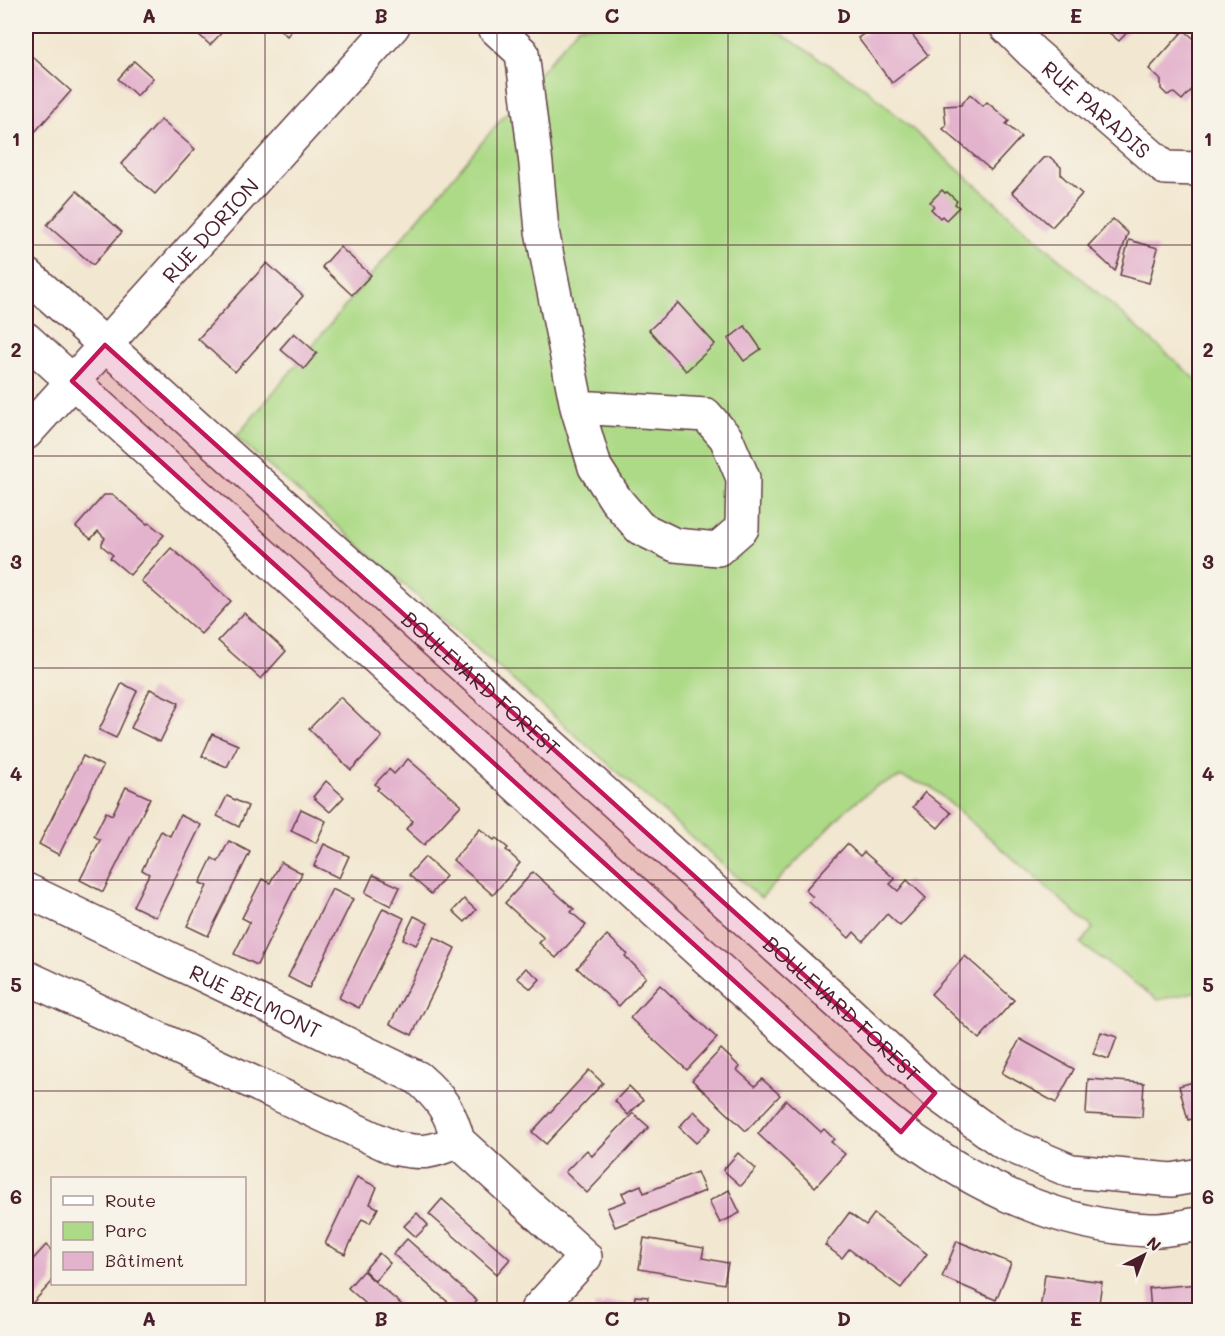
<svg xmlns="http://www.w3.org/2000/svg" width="1225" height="1336" viewBox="0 0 1225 1336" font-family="Mali,sans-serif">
<rect width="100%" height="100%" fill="#f7f3e8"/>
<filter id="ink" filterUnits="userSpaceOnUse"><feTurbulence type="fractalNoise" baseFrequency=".0167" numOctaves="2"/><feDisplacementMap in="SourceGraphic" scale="12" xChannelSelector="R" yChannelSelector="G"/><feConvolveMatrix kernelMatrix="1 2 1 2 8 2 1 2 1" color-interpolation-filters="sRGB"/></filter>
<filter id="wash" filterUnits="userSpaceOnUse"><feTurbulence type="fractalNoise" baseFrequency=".008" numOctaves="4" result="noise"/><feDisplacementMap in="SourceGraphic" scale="24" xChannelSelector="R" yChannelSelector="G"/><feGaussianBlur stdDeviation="1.35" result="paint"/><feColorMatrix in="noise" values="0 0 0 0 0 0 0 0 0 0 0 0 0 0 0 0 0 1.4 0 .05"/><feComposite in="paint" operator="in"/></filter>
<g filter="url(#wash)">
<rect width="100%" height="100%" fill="#f2e7d0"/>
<path fill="#adda87" stroke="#7c7c59" stroke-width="1.5" d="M 579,26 L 769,26 L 868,90 L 1199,382 L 1199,991 L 1158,1000 L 1081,944 L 1093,928 L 931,787 L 901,777 L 875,787 L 847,809 L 761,898 L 236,437 Z"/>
<g id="blocks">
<g fill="#e3b2cd">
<path d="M 200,26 L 228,26 L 210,45 L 195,31 Z"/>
<path d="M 276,26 L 296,26 L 287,36 Z"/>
<path d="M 875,26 L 907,26 L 907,28 L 928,55 L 892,83 L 858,38 Z"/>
<path d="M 1101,26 L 1133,26 L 1119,41 Z"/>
<path d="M 1184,30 L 1200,44 L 1200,81 L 1182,100 L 1174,93 L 1167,95 L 1161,89 L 1161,80 L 1149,69 Z"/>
<path d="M 26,51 L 71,91 L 26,142 Z"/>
<path d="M 134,61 L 153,78 L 137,96 L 118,79 Z"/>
<path d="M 970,94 L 983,106 L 987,102 L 1009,121 L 1006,124 L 1021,137 L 991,170 L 943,129 L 946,126 L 944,106 L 961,105 Z"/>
<path d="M 161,120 L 195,149 L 155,194 L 121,164 Z"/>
<path d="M 1050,157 L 1061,167 L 1061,175 L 1082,194 L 1052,227 L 1012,192 L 1043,158 Z"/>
<path d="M 942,190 L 945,193 L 947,192 L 957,201 L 955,204 L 959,207 L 946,220 L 942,216 L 940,218 L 931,209 L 934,206 L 930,202 Z"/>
<path d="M 77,191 L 122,232 L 93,265 L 47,225 Z"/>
<path d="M 1113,219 L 1128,233 L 1115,271 L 1088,246 Z"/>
<path d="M 1129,240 L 1158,248 L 1149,283 L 1120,275 Z"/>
<path d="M 340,247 L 371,275 L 352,295 L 322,267 Z"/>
<path d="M 267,263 L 303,296 L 235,372 L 198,339 Z"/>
<path d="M 678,303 L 715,344 L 686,371 L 649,330 Z"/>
<path d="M 745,326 L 761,349 L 744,361 L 728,339 Z"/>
<path d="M 294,333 L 317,353 L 304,369 L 280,349 Z"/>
<path d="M 104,495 L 113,495 L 147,524 L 149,523 L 164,535 L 130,575 L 110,558 L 113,555 L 102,546 L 102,543 L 105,538 L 98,531 L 91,539 L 76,527 Z"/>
<path d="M 171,548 L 231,601 L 201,634 L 141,581 Z"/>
<path d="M 244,613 L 286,651 L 261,679 L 218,641 Z"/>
<path d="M 122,683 L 137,691 L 116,738 L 99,730 Z"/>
<path d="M 150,689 L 179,703 L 160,742 L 131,728 Z"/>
<path d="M 340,697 L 382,737 L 351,770 L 309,729 Z"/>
<path d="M 212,734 L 238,745 L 227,767 L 202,756 Z"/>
<path d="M 83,756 L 103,766 L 59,855 L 39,844 Z"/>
<path d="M 408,759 L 461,805 L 424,845 L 406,829 L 413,821 L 377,790 L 379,788 L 375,784 L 389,769 L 394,774 Z"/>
<path d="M 326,781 L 344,797 L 330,812 L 313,797 Z"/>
<path d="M 126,787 L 150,798 L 103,892 L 80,880 L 100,840 L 94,836 L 106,812 L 112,815 Z"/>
<path d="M 925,792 L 951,813 L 938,828 L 913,807 Z"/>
<path d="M 227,796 L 248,806 L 239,827 L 217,816 Z"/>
<path d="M 301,809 L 326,821 L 316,843 L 291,831 Z"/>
<path d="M 180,815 L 201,825 L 156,917 L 133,906 L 149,874 L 142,870 L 161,831 L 170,836 Z"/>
<path d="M 480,829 L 494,840 L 496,838 L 508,848 L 506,850 L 520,863 L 493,895 L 453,860 Z"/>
<path d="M 229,841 L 250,852 L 208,936 L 187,926 L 207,886 L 200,883 L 212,858 L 218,862 Z"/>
<path d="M 324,844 L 349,856 L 339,878 L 314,866 Z"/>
<path d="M 847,844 L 860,856 L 864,852 L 895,879 L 890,884 L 898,891 L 907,880 L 926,898 L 900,926 L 887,914 L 863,941 L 854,932 L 849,938 L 809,902 L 813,897 L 805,890 Z"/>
<path d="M 425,857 L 446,876 L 431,894 L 409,875 Z"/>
<path d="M 281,862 L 302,873 L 257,965 L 234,954 L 250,922 L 242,918 L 262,879 L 270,883 Z"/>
<path d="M 533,872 L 574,909 L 571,912 L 586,925 L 556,958 L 539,943 L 544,938 L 505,903 Z"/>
<path d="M 373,875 L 400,887 L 391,906 L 365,893 Z"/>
<path d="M 332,889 L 353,899 L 309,988 L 288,977 Z"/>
<path d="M 464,899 L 476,910 L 465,922 L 453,911 Z"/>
<path d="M 383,908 L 404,918 L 359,1008 L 339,998 Z"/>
<path d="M 414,916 L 428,923 L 416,945 L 403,939 Z"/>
<path d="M 607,935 L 627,954 L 625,956 L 646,977 L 619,1006 L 577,968 Z"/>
<path d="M 434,937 L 455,948 L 412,1035 L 390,1024 Z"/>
<path d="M 965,956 L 1014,1000 L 979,1039 L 931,994 Z"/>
<path d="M 526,968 L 540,979 L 531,989 L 517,978 Z"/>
<path d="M 660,985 L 717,1038 L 687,1070 L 630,1018 Z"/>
<path d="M 1101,1032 L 1117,1037 L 1109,1059 L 1093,1054 Z"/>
<path d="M 1020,1039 L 1074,1069 L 1056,1103 L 1002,1073 Z"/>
<path d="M 721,1049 L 740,1067 L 737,1070 L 755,1086 L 762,1079 L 780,1095 L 746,1131 L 692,1080 Z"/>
<path d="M 589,1070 L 603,1083 L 546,1144 L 532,1132 Z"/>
<path d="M 1088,1079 L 1144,1083 L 1142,1117 L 1086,1114 Z"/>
<path d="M 1200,1080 L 1200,1117 L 1188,1120 L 1179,1086 Z"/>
<path d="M 629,1086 L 643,1100 L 628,1115 L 615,1101 Z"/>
<path d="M 786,1100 L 821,1132 L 824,1129 L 834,1139 L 831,1142 L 845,1154 L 815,1187 L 758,1134 Z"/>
<path d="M 694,1111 L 711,1128 L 696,1143 L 679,1127 Z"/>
<path d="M 633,1113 L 649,1127 L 587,1193 L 565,1172 L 587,1150 L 592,1156 Z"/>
<path d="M 738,1153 L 756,1169 L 741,1186 L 723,1170 Z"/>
<path d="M 697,1172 L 705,1191 L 615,1227 L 607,1208 L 626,1201 L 622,1193 L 641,1185 L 644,1193 Z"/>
<path d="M 357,1177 L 377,1187 L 370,1204 L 378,1208 L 370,1223 L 362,1219 L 345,1254 L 325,1244 Z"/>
<path d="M 729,1190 L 740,1213 L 720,1223 L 709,1201 Z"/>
<path d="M 442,1199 L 510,1259 L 497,1274 L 429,1214 Z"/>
<path d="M 417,1213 L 428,1225 L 416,1237 L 404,1226 Z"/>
<path d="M 849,1213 L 866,1225 L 874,1214 L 927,1254 L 901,1288 L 849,1249 L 842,1258 L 825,1245 Z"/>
<path d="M 644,1238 L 704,1248 L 702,1258 L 728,1263 L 724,1284 L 639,1269 Z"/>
<path d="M 407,1239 L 477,1301 L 469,1310 L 457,1310 L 393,1254 Z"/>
<path d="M 957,1241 L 1011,1263 L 996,1300 L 942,1277 Z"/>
<path d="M 46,1245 L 52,1251 L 52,1282 L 26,1310 L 26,1267 Z"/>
<path d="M 379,1253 L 390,1263 L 375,1281 L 364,1270 Z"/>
<path d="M 363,1271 L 374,1281 L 408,1310 L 373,1310 L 348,1288 Z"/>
<path d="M 1045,1274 L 1102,1282 L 1098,1310 L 1040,1310 Z"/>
<path d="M 1200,1284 L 1200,1310 L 1151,1310 L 1149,1288 Z"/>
<path d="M 635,1296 L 648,1297 L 647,1306 L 684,1309 L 684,1310 L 594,1310 L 595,1304 L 604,1305 L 604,1302 L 634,1304 Z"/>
<path d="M 998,1304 L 1020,1310 L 996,1310 Z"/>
</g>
</g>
</g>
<g filter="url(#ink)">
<use href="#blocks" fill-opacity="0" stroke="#633d44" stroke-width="1.5"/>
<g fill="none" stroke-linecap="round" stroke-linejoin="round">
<defs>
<g id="minor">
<path d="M 493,26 L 522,53 L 536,164 L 542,231 L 577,407 L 595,467 L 616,500 L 640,528 L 675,545 L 718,549 L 742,528 L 743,478 L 726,438 L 706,415 L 577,407"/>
<path id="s1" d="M 1006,26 L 1032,52 L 1165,168 L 1200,169"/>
<path id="s2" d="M 26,274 L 843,1007 L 935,1093 L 1004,1143 L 1071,1171 L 1172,1180 L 1200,1175"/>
<path d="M 26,339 L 822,1063 C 848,1086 874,1112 902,1132 C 976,1186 1057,1226 1149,1230 C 1166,1231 1183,1226 1200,1224"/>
<path id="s3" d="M 26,433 L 393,26"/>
<path id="s4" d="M 26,890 L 418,1078 C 440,1097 451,1112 458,1141 L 585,1257 L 537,1310"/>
<path d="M 26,977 L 394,1148 C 423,1154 431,1153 458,1141"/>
</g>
</defs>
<use href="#minor" stroke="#633d44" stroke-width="36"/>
<use href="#minor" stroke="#fff" stroke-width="33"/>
</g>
</g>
<path fill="#c2185b" fill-opacity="0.2" stroke="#c2185b" stroke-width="4.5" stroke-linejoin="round" d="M 105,345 L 935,1093 L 901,1132 L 72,381 Z"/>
<path fill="none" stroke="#4a1f2b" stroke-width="1.5" stroke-opacity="0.55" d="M 265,26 L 265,1310M 497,26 L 497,1310M 728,26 L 728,1310M 960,26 L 960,1310M 26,245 L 1200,245M 26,456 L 1200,456M 26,668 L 1200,668M 26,880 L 1200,880M 26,1091 L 1200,1091"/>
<g text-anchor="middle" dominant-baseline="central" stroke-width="5" stroke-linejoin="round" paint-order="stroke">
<g font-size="21" fill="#4a1f2b" stroke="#f7f3e8">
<text stroke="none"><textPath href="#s1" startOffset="123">RUE PARADIS</textPath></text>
<text stroke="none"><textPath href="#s3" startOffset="274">RUE DORION</textPath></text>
<text stroke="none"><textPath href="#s2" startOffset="612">BOULEVARD FOREST</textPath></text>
<text stroke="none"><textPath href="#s4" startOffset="255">RUE BELMONT</textPath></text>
<text stroke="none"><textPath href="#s2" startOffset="1098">BOULEVARD FOREST</textPath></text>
</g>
</g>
<rect width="1225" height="1336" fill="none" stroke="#f7f3e8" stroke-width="66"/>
<rect x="51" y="1177" width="195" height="108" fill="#f7f3e8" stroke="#b29e9c" stroke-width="1.5"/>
<rect x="63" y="1196" width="30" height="9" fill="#ffffff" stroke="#b29e9c" stroke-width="1.5"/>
<text x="105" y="1207" font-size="18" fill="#4a1f2b">Route</text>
<rect x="63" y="1222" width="30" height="18" fill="#adda87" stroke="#b29e9c" stroke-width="1.5"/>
<text x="105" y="1237" font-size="18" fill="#4a1f2b">Parc</text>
<rect x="63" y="1252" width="30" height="18" fill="#e3b2cd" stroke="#b29e9c" stroke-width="1.5"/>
<text x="105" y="1267" font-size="18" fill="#4a1f2b">Bâtiment</text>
<g transform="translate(1144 1255) rotate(42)" stroke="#f7f3e8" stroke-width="4.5" paint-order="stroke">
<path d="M0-4.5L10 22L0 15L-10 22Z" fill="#4a1f2b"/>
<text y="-9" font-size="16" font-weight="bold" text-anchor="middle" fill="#4a1f2b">N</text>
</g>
<rect x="33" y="33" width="1159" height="1270" fill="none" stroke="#4a1f2b" stroke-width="2"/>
<g font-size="20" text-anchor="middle" font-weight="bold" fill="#4a1f2b">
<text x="149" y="23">A</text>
<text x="381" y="23">B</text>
<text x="612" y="23">C</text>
<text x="844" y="23">D</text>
<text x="1076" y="23">E</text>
<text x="16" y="146">1</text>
<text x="1208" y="146">1</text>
<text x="16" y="357">2</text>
<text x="1208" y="357">2</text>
<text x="16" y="569">3</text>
<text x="1208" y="569">3</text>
<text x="16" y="781">4</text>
<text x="1208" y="781">4</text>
<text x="16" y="992">5</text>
<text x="1208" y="992">5</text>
<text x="16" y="1204">6</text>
<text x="1208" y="1204">6</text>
<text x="149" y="1326">A</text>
<text x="381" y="1326">B</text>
<text x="612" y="1326">C</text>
<text x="844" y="1326">D</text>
<text x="1076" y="1326">E</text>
</g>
</svg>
